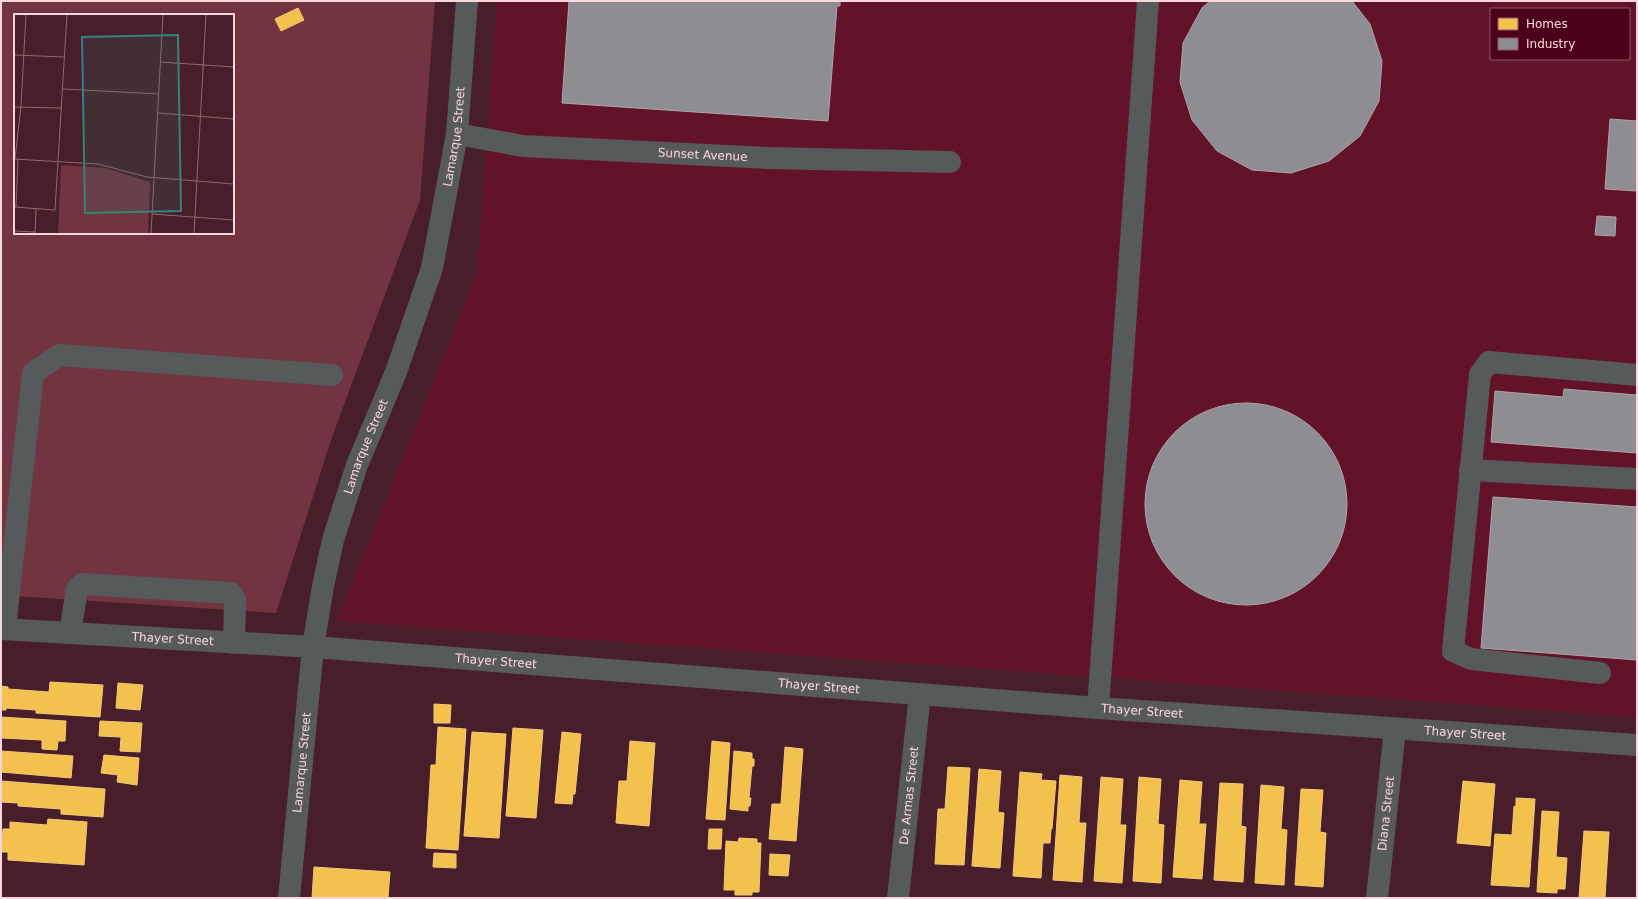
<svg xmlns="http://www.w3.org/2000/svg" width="1638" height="899" viewBox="0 0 1638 899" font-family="'DejaVu Sans',sans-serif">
<rect width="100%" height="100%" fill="#481e2a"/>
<path fill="#62132a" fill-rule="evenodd" d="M 497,1 L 1637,1 L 1637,717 L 337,621 L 477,274 ZM 1491,9 L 1629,9 L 1629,59 L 1491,59 Z"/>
<path fill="#713440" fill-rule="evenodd" d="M 1,1 L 435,1 L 420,200 L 331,440 L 276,613 L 1,595 ZM 15,15 L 233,15 L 233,233 L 15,233 Z"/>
<g fill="#f2c14e" stroke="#f5c778">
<path d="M 298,8 L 304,20 L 281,31 L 275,19 Z"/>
<path d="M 50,682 L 103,685 L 100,717 L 36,713 L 36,710 L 6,708 L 6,710 L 1,710 L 1,686 L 8,687 L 8,689 L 49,692 Z"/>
<path d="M 118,683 L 143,685 L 140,710 L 116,708 Z"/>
<path d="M 434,704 L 451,705 L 450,723 L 434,723 Z"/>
<path d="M 1,717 L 66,721 L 65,741 L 58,741 L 57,750 L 42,749 L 42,740 L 1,738 Z"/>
<path d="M 100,721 L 142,723 L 140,752 L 120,751 L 121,737 L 99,736 Z"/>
<path d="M 438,727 L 466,729 L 458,850 L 426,848 L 431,765 L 436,765 Z"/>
<path d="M 513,728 L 543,730 L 536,818 L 506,816 Z"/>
<path d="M 472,732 L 506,734 L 499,838 L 464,836 Z"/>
<path d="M 562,732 L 581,734 L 575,794 L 573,794 L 572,804 L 555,803 Z"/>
<path d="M 630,741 L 655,743 L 649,826 L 616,823 L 619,781 L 627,781 Z"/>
<path d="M 712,741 L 730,743 L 725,820 L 706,819 Z"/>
<path d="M 785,747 L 803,749 L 796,841 L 769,839 L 772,804 L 781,804 Z"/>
<path d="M 1,751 L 73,756 L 71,778 L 1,772 Z"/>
<path d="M 734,751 L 752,753 L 752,759 L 754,759 L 754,766 L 752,766 L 749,798 L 751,798 L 750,806 L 748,806 L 748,811 L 730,809 Z"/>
<path d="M 104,755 L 139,758 L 137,785 L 117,782 L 118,775 L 101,773 Z"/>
<path d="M 948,767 L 970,768 L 964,865 L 935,864 L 938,809 L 945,809 Z"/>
<path d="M 979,769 L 1001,771 L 998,812 L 1004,813 L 1000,868 L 972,866 Z"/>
<path d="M 1020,772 L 1042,774 L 1041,780 L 1056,781 L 1052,829 L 1051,829 L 1050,843 L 1043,843 L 1041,878 L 1013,876 Z"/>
<path d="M 1060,775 L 1082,777 L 1079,823 L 1086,823 L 1082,882 L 1053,880 Z"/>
<path d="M 1101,777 L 1123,779 L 1120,825 L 1126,825 L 1122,883 L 1094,881 Z"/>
<path d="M 1139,777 L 1161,779 L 1158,824 L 1164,825 L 1161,883 L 1133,881 Z"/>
<path d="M 1180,780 L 1202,782 L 1199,824 L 1206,824 L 1202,879 L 1173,877 Z"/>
<path d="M 1,781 L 105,789 L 103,817 L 61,814 L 61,809 L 18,806 L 18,803 L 1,802 Z"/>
<path d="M 1463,781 L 1495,784 L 1490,846 L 1457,843 Z"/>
<path d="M 1220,783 L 1243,784 L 1241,826 L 1246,827 L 1243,882 L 1214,880 Z"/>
<path d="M 1261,785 L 1284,787 L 1281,829 L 1287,830 L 1284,885 L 1255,883 Z"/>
<path d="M 1301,789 L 1323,790 L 1320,832 L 1326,833 L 1323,887 L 1295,885 Z"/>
<path d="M 1516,798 L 1535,799 L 1529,887 L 1491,885 L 1495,834 L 1512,835 L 1514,806 L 1516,807 Z"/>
<path d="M 1542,811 L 1559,812 L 1556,857 L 1567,858 L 1565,889 L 1557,889 L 1557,893 L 1537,892 Z"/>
<path d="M 48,819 L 87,822 L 84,865 L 8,860 L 8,852 L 1,852 L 3,829 L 10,829 L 10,822 L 47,825 Z"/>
<path d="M 709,829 L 722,829 L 721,849 L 708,849 Z"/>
<path d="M 1584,831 L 1609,832 L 1605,898 L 1579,898 Z"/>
<path d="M 739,838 L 757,839 L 757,843 L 761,843 L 759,892 L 752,892 L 752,895 L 735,895 L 735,890 L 724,890 L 726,841 L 738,842 Z"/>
<path d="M 434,853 L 456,854 L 456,868 L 433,867 Z"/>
<path d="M 770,854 L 790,855 L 788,876 L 769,875 Z"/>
<path d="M 314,867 L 390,872 L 388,898 L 312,898 Z"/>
</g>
<g fill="#8d8d92" stroke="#aea3a8">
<path d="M 569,1 L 840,1 L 840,6 L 837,6 L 828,121 L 562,103 Z"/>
<path d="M 1210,1 L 1352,1 L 1370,24 L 1382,61 L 1379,101 L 1360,136 L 1329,161 L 1291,173 L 1252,170 L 1217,151 L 1192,120 L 1180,82 L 1183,43 L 1202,8 Z"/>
<path d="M 1610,119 L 1637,121 L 1637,191 L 1605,189 Z"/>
<path d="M 1597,216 L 1616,217 L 1615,236 L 1595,235 Z"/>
<path d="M 1564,389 L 1637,395 L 1637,453 L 1491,442 L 1495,391 L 1563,397 Z"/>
<circle cx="1246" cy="504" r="101"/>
<path d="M 1493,497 L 1637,507 L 1637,660 L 1481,648 Z"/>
</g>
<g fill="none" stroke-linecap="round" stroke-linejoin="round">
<g stroke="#565a5b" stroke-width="22">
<path id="s1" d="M 457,134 L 523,146 L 768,158 L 950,162"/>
<path d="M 1470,470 L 1637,479"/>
<path id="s2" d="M 1,629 L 313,647 L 1098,708 L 1637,745"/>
<path d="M 5,629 L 33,373 L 60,355 L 332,375"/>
<path d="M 70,633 L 77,589 L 82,584 L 231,593 L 235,599 L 234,643"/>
<path d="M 1600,673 L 1471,659 L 1453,651 L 1480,374 L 1489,362 L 1637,375"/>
<path d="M 1098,708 L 1148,1"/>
<path id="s3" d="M 289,898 L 313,647 L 323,586 L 333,540 L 357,465 L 396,372 L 432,268 L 457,134 L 467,1"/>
<path id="s4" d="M 898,898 L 920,694"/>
<path id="s5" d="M 1377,898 L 1395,729"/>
</g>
</g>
<g text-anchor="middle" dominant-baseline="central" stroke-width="4" stroke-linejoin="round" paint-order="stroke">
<g font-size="12" fill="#fcd6da" stroke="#4c0019">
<text stroke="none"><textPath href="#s3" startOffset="784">Lamarque Street</textPath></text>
<text stroke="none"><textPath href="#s1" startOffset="247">Sunset Avenue</textPath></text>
<text stroke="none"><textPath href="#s3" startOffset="460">Lamarque Street</textPath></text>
<text stroke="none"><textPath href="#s2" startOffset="172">Thayer Street</textPath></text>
<text stroke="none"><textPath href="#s2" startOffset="496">Thayer Street</textPath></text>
<text stroke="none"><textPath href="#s2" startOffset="820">Thayer Street</textPath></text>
<text stroke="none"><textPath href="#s2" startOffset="1144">Thayer Street</textPath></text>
<text stroke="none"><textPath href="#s2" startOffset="1468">Thayer Street</textPath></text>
<text stroke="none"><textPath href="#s3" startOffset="136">Lamarque Street</textPath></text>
<text stroke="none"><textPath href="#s4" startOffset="103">De Armas Street</textPath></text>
<text stroke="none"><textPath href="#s5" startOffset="85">Diana Street</textPath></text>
</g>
</g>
<g transform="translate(14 14)">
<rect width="220" height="220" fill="#481e2a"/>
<path d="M 47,151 L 91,154 L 136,168 L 134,220 L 44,220 Z" fill="#713440"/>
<path fill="none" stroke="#906870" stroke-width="1" d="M 0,41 L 51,43M 146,48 L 220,53M 49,75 L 145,80M 0,93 L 48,94M 144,99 L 220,105M 0,145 L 84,150 L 133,163 L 220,170M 1,145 L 7,92 L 12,0M 0,193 L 41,196 L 53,0M 2,193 L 4,145M 138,200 L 220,206M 0,217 L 21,218M 21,220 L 22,195M 137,220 L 149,0M 180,220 L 192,0"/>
<path fill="#33847e" fill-opacity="0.15" stroke="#33847e" stroke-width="2" d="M 164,21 L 167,197 L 71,199 L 68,23 Z"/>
<rect width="220" height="220" fill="none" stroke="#fcd6da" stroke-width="2"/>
</g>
<rect width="1638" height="899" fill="none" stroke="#fcd6da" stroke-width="4"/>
<rect x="1490" y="8" width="140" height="52" fill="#4c0019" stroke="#925666"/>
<rect x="1498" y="18" width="20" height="12" fill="#f2c14e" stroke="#925666"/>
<text x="1526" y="28" font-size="12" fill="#fcd6da">Homes</text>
<rect x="1498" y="38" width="20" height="12" fill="#8d8d92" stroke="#925666"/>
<text x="1526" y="48" font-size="12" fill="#fcd6da">Industry</text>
</svg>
